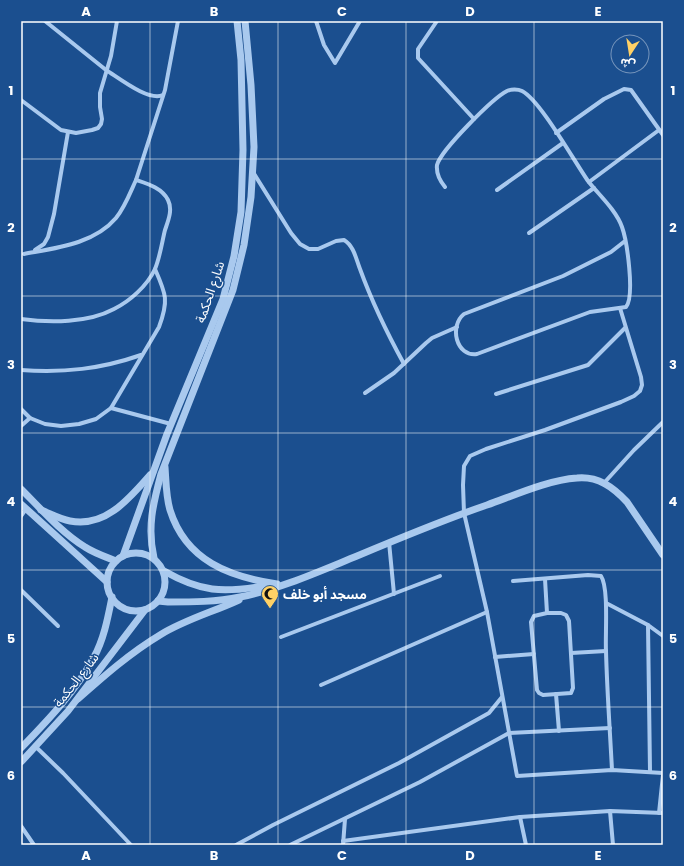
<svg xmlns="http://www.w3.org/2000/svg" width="684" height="866" viewBox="0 0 684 866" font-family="Poppins,'Noto Sans Arabic',sans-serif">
<rect width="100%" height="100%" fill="#1b4f8f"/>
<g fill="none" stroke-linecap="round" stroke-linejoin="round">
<g stroke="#a9c9ee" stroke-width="4">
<path d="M 45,21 L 106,70 C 119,78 149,102 163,95"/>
<path d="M 316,21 L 324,45 L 335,63 L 360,21"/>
<path d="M 437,21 L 418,49 L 418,58 L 474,119"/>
<path d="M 21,100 L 61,130 L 76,133 L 92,130 L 98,128 L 101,124 L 102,119 L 100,107 L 100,93 L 111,56 L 117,21"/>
<path d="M 556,133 L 604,99 L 624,89 L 631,90 L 663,135"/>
<path d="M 253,172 L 291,233 L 300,244 L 309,249 L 318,249 L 336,241 L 344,240 C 354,246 356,259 360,269 C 372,302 387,333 404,364"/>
<path d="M 136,180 L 165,90 L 178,21"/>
<path d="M 589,182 L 659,130"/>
<path d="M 445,187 C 440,181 436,174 437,165 C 441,150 493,98 507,91 C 511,89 518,89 522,91 C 540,100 574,161 588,181 C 599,195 616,210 622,227 C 627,241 635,296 626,307 L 590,312 L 477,354 C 456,357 449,326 464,314 L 563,276 L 611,252 L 625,241"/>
<path d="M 497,190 L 563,143"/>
<path d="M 529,233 L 594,188"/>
<path d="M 35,250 L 44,244 L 48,237 L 54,214 L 68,132"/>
<path d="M 155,269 C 166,294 169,300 159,327 L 111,408 L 171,424"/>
<path d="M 620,308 L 641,377 L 642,385 L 640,391 L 634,396 L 621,402 L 545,430 L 486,449 L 470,456 L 464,466 L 463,485 L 464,513 L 487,612 L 517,776 L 612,770 L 663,773"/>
<path d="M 21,319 C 50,323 88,323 114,309 C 130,301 147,286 155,269 C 160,257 162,242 165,230 C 168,221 173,210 168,200 C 162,188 148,184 136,180 C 130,193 125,207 116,218 C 94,244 56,248 24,254"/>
<path d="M 21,370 C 64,373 101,369 141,355"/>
<path d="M 365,393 L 394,373 L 426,343 L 432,338 L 457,327"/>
<path d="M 496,394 L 588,365 L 625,328"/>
<path d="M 21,409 L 30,418 L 21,426"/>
<path d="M 30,418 L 45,424 L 61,426 L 79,424 L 96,419 L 111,408"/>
<path d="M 604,483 L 634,450 L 663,422"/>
<path d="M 21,516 L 26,509"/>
<path d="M 389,542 L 394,594"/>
<path d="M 545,579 L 547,613 L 534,616 L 531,622 L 537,690 L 539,693 L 543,695 L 571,693 L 573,688 L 569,621 L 566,615 L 561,613 L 547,613"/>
<path d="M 513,581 L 588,575 L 601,576 C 609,588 605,635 606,651 C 607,691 610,731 612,770"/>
<path d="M 21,590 L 58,626"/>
<path d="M 606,603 L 648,625 L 663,636"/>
<path d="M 648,625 L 650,771"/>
<path d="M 281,637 L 440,576"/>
<path d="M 571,653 L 606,651"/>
<path d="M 495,657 L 534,654"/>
<path d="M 321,685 L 487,612"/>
<path d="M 556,694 L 559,731"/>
<path d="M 36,747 L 63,773 L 131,845"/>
<path d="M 610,811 L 613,845"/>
<path d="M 659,813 L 663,775"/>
<path d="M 520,817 L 526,845"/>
<path d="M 21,826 L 34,845"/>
<path d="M 343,841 L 520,817 L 610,811 L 663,813"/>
<path d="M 236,845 L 273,825 L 399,763 L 489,713 L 502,697"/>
<path d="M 290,845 L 420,782 L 509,733 L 610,728"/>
<path d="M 343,845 L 345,819"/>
</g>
<g stroke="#a9c9ee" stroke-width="7">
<path d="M 165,467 C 166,481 166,497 170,510 C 186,561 230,577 277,584"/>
<path d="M 21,489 C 40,508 62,533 85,547 C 94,553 106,557 116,561"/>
<path d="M 21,504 L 107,582"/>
<path d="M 41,510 C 51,514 60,519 70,521 C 105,528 129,499 150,475"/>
<circle cx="136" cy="582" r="29"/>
<path d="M 123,556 L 167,434 L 223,299 L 234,256 L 241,212 L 243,150 L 241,60 L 237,21"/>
<path d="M 154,558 C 147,528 153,504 161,474 L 233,290 L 244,245 L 251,197 L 254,147 L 251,85 L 245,21"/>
<path d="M 164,571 C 201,592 222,593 264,586"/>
<path d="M 158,601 L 168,602 C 192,602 216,602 240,597 C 280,589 320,571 357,556 C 400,538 443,520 487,505 C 515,495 548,480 577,478 C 598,476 613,487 627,502 L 663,555"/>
<path d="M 78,699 C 104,676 130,653 160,635 C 184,620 213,612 239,600"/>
<path d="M 21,748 C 48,720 76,691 94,657 C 104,639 108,617 112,597"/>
<path d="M 21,762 L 68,711 L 145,610"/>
</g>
</g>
<path fill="none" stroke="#fff" stroke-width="1" stroke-opacity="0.55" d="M 150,21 L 150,845M 278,21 L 278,845M 406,21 L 406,845M 534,21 L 534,845M 21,159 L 663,159M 21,296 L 663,296M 21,433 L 663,433M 21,570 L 663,570M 21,707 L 663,707"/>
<defs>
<symbol id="mosque-pin" viewBox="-11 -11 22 30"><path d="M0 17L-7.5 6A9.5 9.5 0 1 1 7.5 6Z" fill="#ffd166" stroke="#1b4f8f"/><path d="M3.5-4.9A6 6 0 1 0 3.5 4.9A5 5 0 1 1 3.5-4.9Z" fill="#111"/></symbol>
</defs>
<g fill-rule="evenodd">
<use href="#mosque-pin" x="260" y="584" width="20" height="27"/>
</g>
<g text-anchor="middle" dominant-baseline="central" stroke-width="3" stroke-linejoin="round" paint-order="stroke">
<g font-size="13" fill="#fff" stroke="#1b4f8f">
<text transform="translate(210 292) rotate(-71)">شارع الحكمة</text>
<text transform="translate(76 680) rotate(-52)">شارع الحكمة</text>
</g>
<g font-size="13" font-weight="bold" fill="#fff" stroke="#1b4f8f" text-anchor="start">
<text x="283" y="594">مسجد أبو خلف</text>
</g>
</g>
<rect width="684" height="866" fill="none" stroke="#1b4f8f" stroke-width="44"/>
<g transform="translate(630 54) rotate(192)"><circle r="19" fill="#1b4f8f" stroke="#7695bc"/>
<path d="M0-3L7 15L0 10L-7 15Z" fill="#ffd166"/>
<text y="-6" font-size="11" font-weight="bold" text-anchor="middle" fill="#ffffff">ش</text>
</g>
<rect x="22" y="22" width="640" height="822" fill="none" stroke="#fff" stroke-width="1.5"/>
<g font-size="13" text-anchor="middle" font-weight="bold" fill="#fff">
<text x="86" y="16">A</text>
<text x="214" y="16">B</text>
<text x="342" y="16">C</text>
<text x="470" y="16">D</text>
<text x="598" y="16">E</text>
<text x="11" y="95">1</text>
<text x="673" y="95">1</text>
<text x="11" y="232">2</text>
<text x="673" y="232">2</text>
<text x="11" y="369">3</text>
<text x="673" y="369">3</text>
<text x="11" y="506">4</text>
<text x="673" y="506">4</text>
<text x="11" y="643">5</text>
<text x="673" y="643">5</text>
<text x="11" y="780">6</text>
<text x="673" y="780">6</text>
<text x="86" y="860">A</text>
<text x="214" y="860">B</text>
<text x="342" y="860">C</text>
<text x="470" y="860">D</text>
<text x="598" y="860">E</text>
</g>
</svg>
